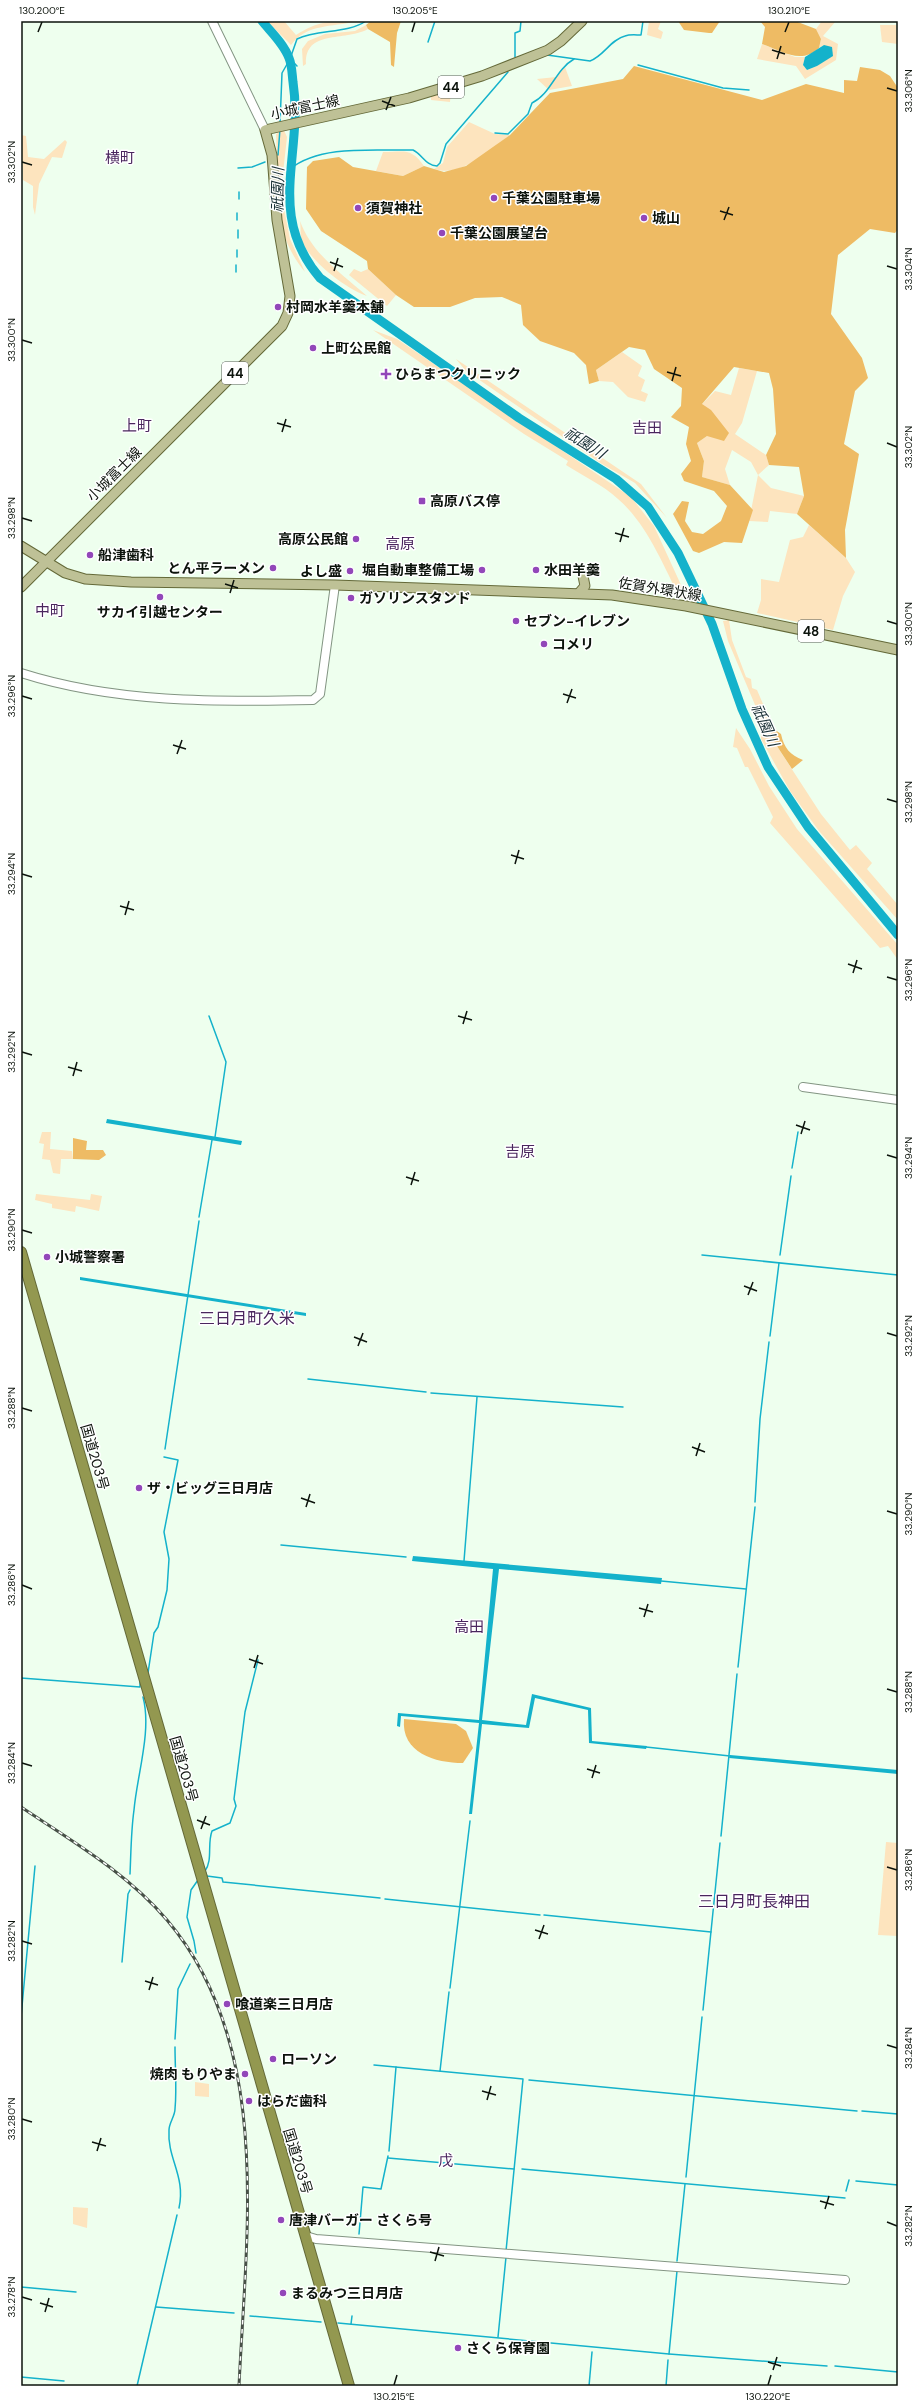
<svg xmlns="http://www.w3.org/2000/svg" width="919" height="2407" viewBox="0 0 919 2407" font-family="'DM Sans','Noto Sans JP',sans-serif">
<rect width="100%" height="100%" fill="#efe"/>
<g fill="#fde4be">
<path d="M 267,21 L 284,21 L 296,35 C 318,21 329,21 356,21 C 332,28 307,23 291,45 Z"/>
<path d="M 649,21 L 661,21 L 658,29 L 663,32 L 661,39 L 647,35 Z"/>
<path d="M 822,21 L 836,21 L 823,36 L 838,44 L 836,60 L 805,79 L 796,66 L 757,59 L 762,44 L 795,57 L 805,57 L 803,65 L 807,70 L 817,66 L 824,45 L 819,48 L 821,39 L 816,29 Z"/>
<path d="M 366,25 L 368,29 C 344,42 305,29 306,64 L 303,66 L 302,49 L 308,41 L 325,34 L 355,31 Z"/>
<path d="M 880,25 L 896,25 L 898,44 L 882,42 Z"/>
<path d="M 565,67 L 572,86 L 549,90 L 537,79 L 556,77 Z"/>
<path d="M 451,91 L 450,102 L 431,100 L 431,95 Z"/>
<path d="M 469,122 L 495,134 L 510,135 C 489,150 462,178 434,169 L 443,163 L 447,147 Z"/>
<path d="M 282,126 L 287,137 L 282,182 L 278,183 L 276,134 L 280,132 Z"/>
<path d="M 21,135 L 26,136 L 28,157 L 44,159 L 65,140 L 67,142 L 62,158 L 52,157 L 39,184 L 35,215 L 33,207 L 33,186 L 23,180 Z"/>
<path d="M 383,152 C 404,152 411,147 424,166 L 403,176 L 376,171 Z"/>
<path d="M 281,194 L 290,239 L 305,272 C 287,250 276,223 281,194 Z"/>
<path d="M 300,221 C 312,254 341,273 367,296 C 346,289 312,262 302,242 C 300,237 301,227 300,221 Z"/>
<path d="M 354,269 L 361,272 L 368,269 L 396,295 L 387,306 L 349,275 Z"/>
<path d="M 373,330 L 397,339 L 631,497 L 654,526 L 687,598 L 680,598 C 663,565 647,524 618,499 C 603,485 583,476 566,465 L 568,461 L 524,434 Z"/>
<path d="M 622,352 L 642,366 L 638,376 L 645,380 L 641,391 L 648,394 L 645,402 L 628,397 L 613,382 L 599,381 L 596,370 Z"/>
<path d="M 456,359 L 641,484 L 667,518 L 635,483 L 602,464 L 465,370 Z"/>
<path d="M 739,368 L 757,371 L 742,423 L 735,434 L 766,455 L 769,465 L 758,475 L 771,488 L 804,496 L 797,514 L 770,511 L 768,522 L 749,521 L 758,475 L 751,462 L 732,450 L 725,469 L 730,485 L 702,477 L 704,461 L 697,443 L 707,436 L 702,404 L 715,391 L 731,395 Z"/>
<path d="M 809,525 L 846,558 L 855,572 L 843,596 L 833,630 L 757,613 L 761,600 L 761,579 L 779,582 L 790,540 L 803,537 Z"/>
<path d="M 729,620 L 732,640 L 746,677 L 751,679 L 752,688 L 757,690 L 769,718 L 771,737 L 821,814 L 850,850 L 856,845 L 872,863 L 867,869 L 898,905 L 898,920 L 819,831 L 790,791 L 761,739 L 761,719 L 728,641 L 723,621 Z"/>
<path d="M 736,728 L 750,749 L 769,786 L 797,829 L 898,945 L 898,960 L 888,946 L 880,948 L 770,823 L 773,817 L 748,767 L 745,767 L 737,748 L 733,747 Z"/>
<path d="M 42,1132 L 51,1132 L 50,1149 L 72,1151 L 73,1159 L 61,1159 L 60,1174 L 53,1173 L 50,1160 L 42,1159 L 44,1144 L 39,1143 Z"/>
<path d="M 36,1194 L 90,1200 L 91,1194 L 102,1196 L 99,1211 L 76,1206 L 75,1212 L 52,1208 L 52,1204 L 35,1200 Z"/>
<path d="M 886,1842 L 898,1843 L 898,1936 L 878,1935 Z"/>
<path d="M 195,2082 L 209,2084 L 209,2097 L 195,2096 Z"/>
<path d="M 73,2207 L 88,2208 L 87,2228 L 73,2224 Z"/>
</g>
<g fill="#eebb64">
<path d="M 371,21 L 401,21 L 397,33 L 394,67 L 391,65 L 390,42 L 368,29 L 366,25 Z"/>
<path d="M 678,21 L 720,21 L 712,33 L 709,33 L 684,30 Z"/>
<path d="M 760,21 L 795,21 L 816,29 L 821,39 L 819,48 C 801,65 782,51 762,44 L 765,27 Z"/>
<path d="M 634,66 L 762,100 L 806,84 L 844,93 L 844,80 L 857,81 L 860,67 L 880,70 L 890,76 L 898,88 L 898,229 L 895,233 L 870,229 L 838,255 L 831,314 L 862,358 L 868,378 L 855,391 L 844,444 L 859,454 L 845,530 L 846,558 L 797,514 L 804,496 L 799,467 L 769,465 L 766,455 L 776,434 L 773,389 L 769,373 L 734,367 L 702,404 L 711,410 L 729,433 L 724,441 L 707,436 L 697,443 L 704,461 L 702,477 L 730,485 L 753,510 L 742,543 L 724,542 L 699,553 L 693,551 L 673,514 L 682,501 L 689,502 L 685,521 L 692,532 L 703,534 L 721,521 L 727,506 L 714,491 L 684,481 L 681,474 L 691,461 L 686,444 L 689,427 L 671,417 L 681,406 L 682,388 L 654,369 L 645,350 L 629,347 L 596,370 L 599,381 L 589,384 L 586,365 L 574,353 L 540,341 L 523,325 L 521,305 L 502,297 L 475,298 L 450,307 L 414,307 L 396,295 L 368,269 L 367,261 L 321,231 L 306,209 L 307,167 L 313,161 L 339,157 L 353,167 L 403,176 L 424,166 L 444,172 L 466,166 L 510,135 L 550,93 L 623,79 Z"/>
<path d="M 771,727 L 781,734 C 784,748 790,755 803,760 L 792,769 L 771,737 Z"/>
<path d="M 73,1138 L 87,1141 L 86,1150 L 103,1150 L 106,1155 L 99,1160 L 73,1159 Z"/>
<path d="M 404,1719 L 456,1724 L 466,1731 L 473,1748 L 463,1763 C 435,1763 401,1753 404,1719 Z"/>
</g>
<g fill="#14b2cb">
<path d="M 824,45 L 832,47 L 833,56 L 817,66 L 807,70 L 803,65 L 805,57 Z"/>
<path d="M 107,1119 L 242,1141 L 241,1145 L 106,1123 Z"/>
<path d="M 80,1277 L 306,1313 L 306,1316 L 80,1280 Z"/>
<path d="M 413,1556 L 662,1578 L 661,1584 L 499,1569 L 482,1720 L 526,1725 L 532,1694 L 591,1708 L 592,1741 L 647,1746 L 646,1749 L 589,1743 L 588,1710 L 535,1698 L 529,1728 L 482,1724 L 472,1814 L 469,1814 L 479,1723 L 401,1716 L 400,1727 L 397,1726 L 398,1713 L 479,1720 L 493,1569 L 412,1561 Z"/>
<path d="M 730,1755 L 898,1770 L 898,1774 L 729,1758 Z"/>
</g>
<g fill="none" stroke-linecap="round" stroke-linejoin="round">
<g stroke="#14b2cb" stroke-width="1.5">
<path d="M 428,42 L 435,21"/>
<path d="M 547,55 L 590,61 C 604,56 610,40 625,36 C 630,34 636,35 641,35 L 643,21"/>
<path d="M 515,57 L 515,33 L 520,31 L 521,21"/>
<path d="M 290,59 L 297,39 C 318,29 347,34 366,21"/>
<path d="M 638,65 L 723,88 L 749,90"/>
<path d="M 280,124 L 282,73 L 290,59 L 297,66"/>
<path d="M 495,133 L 508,134 L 528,114 L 532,103 C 551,94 555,70 574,59"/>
<path d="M 278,155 L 280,129"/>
<path d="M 238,168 L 252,167 L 265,162"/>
<path d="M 290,169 C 321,144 376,151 413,150 C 423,155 425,165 437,166 L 440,163 L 446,144 L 508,72"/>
<path d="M 239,199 L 239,192"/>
<path d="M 237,220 L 237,213"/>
<path d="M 238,238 L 238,230"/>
<path d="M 237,257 L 237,250"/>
<path d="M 236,272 L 236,265"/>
<path d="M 209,1016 L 226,1062 L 215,1137"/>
<path d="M 792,1168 L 798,1132"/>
<path d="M 199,1217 L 212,1140"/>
<path d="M 702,1255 L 898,1275"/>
<path d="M 780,1255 L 791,1176"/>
<path d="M 770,1336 L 779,1263"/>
<path d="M 308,1379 L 426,1392"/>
<path d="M 431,1393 L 623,1407"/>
<path d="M 165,1449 L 199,1221"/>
<path d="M 755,1502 L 760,1419 L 769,1342"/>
<path d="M 281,1545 L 406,1557"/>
<path d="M 464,1561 L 477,1397"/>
<path d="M 661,1581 L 746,1589"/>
<path d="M 258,1660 L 245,1712 L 234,1799 L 236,1806 L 230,1823 L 212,1831 C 207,1844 213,1860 205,1871 L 207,1876 L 222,1878 L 223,1882 L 380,1898"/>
<path d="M 738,1667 L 755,1507"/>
<path d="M 148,1673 L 154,1633 L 158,1627 L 167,1590 L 169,1559 L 164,1532 L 178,1460 L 164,1457"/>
<path d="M 21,1678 L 140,1687 L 140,1680"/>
<path d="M 646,1747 L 730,1756"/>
<path d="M 721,1836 L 737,1674"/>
<path d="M 130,1874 C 131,1853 131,1831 134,1810 C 137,1775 152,1731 143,1697"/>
<path d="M 385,1899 L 540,1915"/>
<path d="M 544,1915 L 711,1932"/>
<path d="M 196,1953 L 194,1941 L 187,1917 L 191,1890 L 198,1880"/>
<path d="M 122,1962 L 128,1894 L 130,1890"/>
<path d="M 450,1988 L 470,1821"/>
<path d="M 703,2010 L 720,1843"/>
<path d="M 21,2017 L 35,1866"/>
<path d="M 175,2039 L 178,1989 L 190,1964"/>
<path d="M 175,2047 C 175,2068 177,2089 175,2109 C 175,2116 169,2123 169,2130 C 167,2159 186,2176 179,2208"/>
<path d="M 374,2065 L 523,2079 L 506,2251"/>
<path d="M 440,2071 L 449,1992"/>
<path d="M 529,2080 L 857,2111"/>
<path d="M 862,2111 L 898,2114"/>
<path d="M 389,2151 L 396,2067"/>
<path d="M 388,2158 L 514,2169"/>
<path d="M 522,2169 L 845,2198"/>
<path d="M 686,2177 L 702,2017"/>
<path d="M 856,2181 L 898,2185"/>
<path d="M 846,2191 L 849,2180"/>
<path d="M 359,2234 L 363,2187 L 381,2189 L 388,2156"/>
<path d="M 677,2261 L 685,2184"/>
<path d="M 21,2287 L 76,2292"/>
<path d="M 156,2307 L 234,2313"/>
<path d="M 250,2316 L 321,2322"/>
<path d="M 338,2323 L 669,2354 L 827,2366"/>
<path d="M 351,2324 L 352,2316"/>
<path d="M 498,2337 L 506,2257"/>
<path d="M 669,2354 L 677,2271"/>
<path d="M 835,2366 L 898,2372"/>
<path d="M 21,2377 L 64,2381"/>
<path d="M 137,2386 L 177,2215"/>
<path d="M 589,2386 L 592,2352"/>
<path d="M 666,2386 L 668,2360"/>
</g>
<path stroke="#14b2cb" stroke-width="9" d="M 262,21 C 271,32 284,44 289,58 C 292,65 292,74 293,82 C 304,154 265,214 320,278 L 519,418 L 616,479 L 648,507 L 678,553 L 712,624 L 742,709 L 768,767 L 808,827 L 898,935"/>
<defs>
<g id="secondary">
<path d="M 212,21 L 265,130"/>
<path d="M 21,673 C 115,703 215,702 313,700 L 320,694 L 335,585"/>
<path d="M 803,1087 L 898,1100"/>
<path d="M 306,2236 L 316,2239 L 845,2280"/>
</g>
<g id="primary">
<path d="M 21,546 L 65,573 L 85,579 L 131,582 L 335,585 L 612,595 L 686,606 L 898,650"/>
<path d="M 21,587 L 282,326 L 288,313 L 290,296 L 277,220 L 272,155 L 265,130 L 409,98 L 482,76 L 548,50 L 561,41 L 582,21"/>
<path d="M 579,593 L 585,586 L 583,576"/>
</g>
<path id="highway" d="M 21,1252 L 349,2386"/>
</defs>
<use href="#secondary" stroke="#839583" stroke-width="10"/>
<use href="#primary" stroke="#646938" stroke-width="11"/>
<use href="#highway" stroke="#646938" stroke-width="12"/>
<use href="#secondary" stroke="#fff" stroke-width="8"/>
<use href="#primary" stroke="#bec196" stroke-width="9"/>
<use href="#highway" stroke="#939850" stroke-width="10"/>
<defs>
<path id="rail" d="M 21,1807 C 72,1841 127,1873 167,1920 C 274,2046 246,2233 239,2386"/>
</defs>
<use href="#rail" stroke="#475047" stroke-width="3"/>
<use href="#rail" stroke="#fff" stroke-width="1.5" stroke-dasharray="4.5" stroke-linecap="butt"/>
</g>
<path fill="none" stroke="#0c130c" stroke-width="1.5" d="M 38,32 L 42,22M 412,32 L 415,22M 785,32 L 789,22M 772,50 L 785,54M 777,59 L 781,46M 887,88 L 897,91M 382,101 L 395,106M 386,110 L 391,97M 22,162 L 32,165M 720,211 L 733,215M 724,220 L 729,207M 330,262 L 343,267M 887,266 L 897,269M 334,271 L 338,258M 22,340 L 32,343M 667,372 L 681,376M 672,381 L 676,367M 277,423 L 291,427M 282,432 L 286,419M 887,443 L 897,447M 22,518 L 32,521M 615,533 L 629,537M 620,542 L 624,528M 225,584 L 238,588M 230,593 L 234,580M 887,621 L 897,624M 563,694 L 576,698M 22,696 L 32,699M 567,703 L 572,689M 173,745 L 186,749M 177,754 L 182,740M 887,799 L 897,802M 511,855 L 524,859M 515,864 L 519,850M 22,874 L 32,877M 120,906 L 134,910M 125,915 L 129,901M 848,964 L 862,969M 853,973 L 857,960M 887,977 L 897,980M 458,1016 L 472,1020M 463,1024 L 467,1011M 22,1052 L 32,1055M 68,1067 L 82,1071M 73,1076 L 77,1062M 796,1125 L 810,1130M 801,1134 L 805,1121M 887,1155 L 897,1158M 406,1177 L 419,1181M 411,1185 L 415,1172M 22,1230 L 32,1233M 744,1286 L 757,1291M 748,1295 L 753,1282M 887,1333 L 897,1336M 354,1337 L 367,1342M 358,1346 L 363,1333M 22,1408 L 32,1411M 692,1447 L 705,1452M 696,1456 L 700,1443M 301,1498 L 315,1503M 306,1507 L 310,1494M 887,1511 L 897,1514M 22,1585 L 32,1589M 639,1608 L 653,1612M 644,1617 L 648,1604M 249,1659 L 263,1664M 254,1668 L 258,1655M 887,1689 L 897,1692M 22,1763 L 32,1766M 587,1769 L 600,1773M 592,1778 L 596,1765M 197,1820 L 210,1825M 201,1829 L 206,1816M 887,1867 L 897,1870M 535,1930 L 548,1934M 539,1939 L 544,1925M 22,1941 L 32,1944M 145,1981 L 158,1985M 149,1990 L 153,1977M 887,2045 L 897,2048M 482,2091 L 496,2095M 487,2100 L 491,2086M 22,2119 L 32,2122M 92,2142 L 106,2146M 97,2151 L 101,2138M 820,2201 L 834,2205M 825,2209 L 829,2196M 887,2222 L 897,2226M 430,2252 L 444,2256M 435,2261 L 439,2247M 22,2297 L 32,2300M 40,2303 L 53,2307M 45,2312 L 49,2298M 768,2362 L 781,2366M 773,2370 L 777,2357M 394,2385 L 397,2375M 768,2385 L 771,2375"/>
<g fill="#9247b9" stroke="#fff" stroke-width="1.5">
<circle cx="494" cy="198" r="4"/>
<circle cx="358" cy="208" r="4"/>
<circle cx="644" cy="218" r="4"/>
<circle cx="442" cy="233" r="4"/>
<circle cx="278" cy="307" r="4"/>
<circle cx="313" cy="348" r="4"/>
<path d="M384 368h4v4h4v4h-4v4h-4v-4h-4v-4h4z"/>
<rect x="418" y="497" width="8" height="8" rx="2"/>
<circle cx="356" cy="539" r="4"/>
<circle cx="90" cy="555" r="4"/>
<circle cx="273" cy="568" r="4"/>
<circle cx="482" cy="570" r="4"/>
<circle cx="536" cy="570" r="4"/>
<circle cx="350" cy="571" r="4"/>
<circle cx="160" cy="597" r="4"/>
<circle cx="351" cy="598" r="4"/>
<circle cx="516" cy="621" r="4"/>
<circle cx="544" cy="644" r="4"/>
<circle cx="47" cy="1257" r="4"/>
<circle cx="139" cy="1488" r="4"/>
<circle cx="227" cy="2004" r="4"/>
<circle cx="273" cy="2059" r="4"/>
<circle cx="245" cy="2074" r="4"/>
<circle cx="249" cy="2101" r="4"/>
<circle cx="281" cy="2220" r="4"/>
<circle cx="283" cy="2293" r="4"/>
<circle cx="458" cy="2348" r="4"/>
</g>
<g text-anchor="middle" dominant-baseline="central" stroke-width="3" stroke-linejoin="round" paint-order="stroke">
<g fill="#fff" stroke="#555a55" stroke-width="1">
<rect x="438" y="76" width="26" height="22" rx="3"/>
<rect x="222" y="362" width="26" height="22" rx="3"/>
<rect x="798" y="620" width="26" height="22" rx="3"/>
</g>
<g font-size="13" font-weight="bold" fill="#0c130c">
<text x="451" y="87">44</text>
<text x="235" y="373">44</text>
<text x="811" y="631">48</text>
</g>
<g font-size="14" fill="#0c130c" stroke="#fff">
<text transform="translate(305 107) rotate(-12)">小城富士線</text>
<text transform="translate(114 474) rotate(-45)">小城富士線</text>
<text transform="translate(660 589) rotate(9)">佐賀外環状線</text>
<text transform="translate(95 1457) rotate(74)">国道203号</text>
<text transform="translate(184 1769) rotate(74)">国道203号</text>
<text transform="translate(298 2161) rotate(73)">国道203号</text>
</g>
<g font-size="14" font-weight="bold" fill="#0c130c" stroke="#fff" text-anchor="start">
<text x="502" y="198">千葉公園駐車場</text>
<text x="366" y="208">須賀神社</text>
<text x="652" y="218">城山</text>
<text x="450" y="233">千葉公園展望台</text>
<text x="286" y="307">村岡水羊羹本舗</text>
<text x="321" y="348">上町公民館</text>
<text x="395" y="374">ひらまつクリニック</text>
<text x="430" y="501">高原バス停</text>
<text x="348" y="539" text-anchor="end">高原公民館</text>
<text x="98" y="555">船津歯科</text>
<text x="265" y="568" text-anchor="end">とん平ラーメン</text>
<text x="474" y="570" text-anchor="end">堀自動車整備工場</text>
<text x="544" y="570">水田羊羹</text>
<text x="342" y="571" text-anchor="end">よし盛</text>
<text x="359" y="598">ガソリンスタンド</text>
<text x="160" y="612" text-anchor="middle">サカイ引越センター</text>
<text x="524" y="621">セブン-イレブン</text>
<text x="552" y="644">コメリ</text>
<text x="55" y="1257">小城警察署</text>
<text x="147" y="1488">ザ・ビッグ三日月店</text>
<text x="235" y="2004">喰道楽三日月店</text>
<text x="281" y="2059">ローソン</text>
<text x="237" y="2074" text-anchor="end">焼肉 もりやま</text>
<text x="257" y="2101">はらだ歯科</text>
<text x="289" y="2220">唐津バーガー さくら号</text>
<text x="291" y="2293">まるみつ三日月店</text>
<text x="466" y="2348">さくら保育園</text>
</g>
<g font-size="15" fill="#4a265e" stroke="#fff">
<text x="120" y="158">横町</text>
<text x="137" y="426">上町</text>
<text x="647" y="428">吉田</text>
<text x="400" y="544">高原</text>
<text x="50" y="611">中町</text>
<text x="520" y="1152">吉原</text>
<text x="469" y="1627">高田</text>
<text x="446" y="2161">戊</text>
</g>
<g font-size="15" font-style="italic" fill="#182f34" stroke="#fff">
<text transform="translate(278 190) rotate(-89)">祇園川</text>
<text transform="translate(585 443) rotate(32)">祇園川</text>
<text transform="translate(765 725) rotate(66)">祇園川</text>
</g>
<g font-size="16" fill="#4a265e" stroke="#fff">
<text x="247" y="1318">三日月町久米</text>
<text x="754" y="1901">三日月町長神田</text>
</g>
</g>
<rect width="919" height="2407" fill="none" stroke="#ffffff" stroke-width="44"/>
<rect x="22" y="22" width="875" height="2363" fill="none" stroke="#0c130c" stroke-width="1.5"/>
<g font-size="10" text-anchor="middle" fill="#0c130c">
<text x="42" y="14">130.200°E</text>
<text x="415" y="14">130.205°E</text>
<text x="789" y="14">130.210°E</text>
<text transform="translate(908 91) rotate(-90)" y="4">33.306°N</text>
<text transform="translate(11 162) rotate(-90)" y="4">33.302°N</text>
<text transform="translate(908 269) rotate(-90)" y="4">33.304°N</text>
<text transform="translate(11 340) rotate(-90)" y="4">33.300°N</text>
<text transform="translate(908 447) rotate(-90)" y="4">33.302°N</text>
<text transform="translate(11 518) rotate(-90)" y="4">33.298°N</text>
<text transform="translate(908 624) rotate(-90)" y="4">33.300°N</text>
<text transform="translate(11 696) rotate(-90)" y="4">33.296°N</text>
<text transform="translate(908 802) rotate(-90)" y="4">33.298°N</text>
<text transform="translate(11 874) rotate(-90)" y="4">33.294°N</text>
<text transform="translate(908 980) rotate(-90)" y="4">33.296°N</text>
<text transform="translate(11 1052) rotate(-90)" y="4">33.292°N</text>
<text transform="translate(908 1158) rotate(-90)" y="4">33.294°N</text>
<text transform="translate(11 1230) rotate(-90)" y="4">33.290°N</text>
<text transform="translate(908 1336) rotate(-90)" y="4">33.292°N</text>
<text transform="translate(11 1408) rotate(-90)" y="4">33.288°N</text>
<text transform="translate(908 1514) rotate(-90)" y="4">33.290°N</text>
<text transform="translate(11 1585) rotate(-90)" y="4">33.286°N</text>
<text transform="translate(908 1692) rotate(-90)" y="4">33.288°N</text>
<text transform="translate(11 1763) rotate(-90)" y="4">33.284°N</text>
<text transform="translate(908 1870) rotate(-90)" y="4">33.286°N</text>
<text transform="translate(11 1941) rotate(-90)" y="4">33.282°N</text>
<text transform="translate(908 2048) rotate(-90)" y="4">33.284°N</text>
<text transform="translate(11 2119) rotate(-90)" y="4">33.280°N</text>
<text transform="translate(908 2226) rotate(-90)" y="4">33.282°N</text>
<text transform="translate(11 2297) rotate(-90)" y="4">33.278°N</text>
<text x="394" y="2400">130.215°E</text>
<text x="768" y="2400">130.220°E</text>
</g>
</svg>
